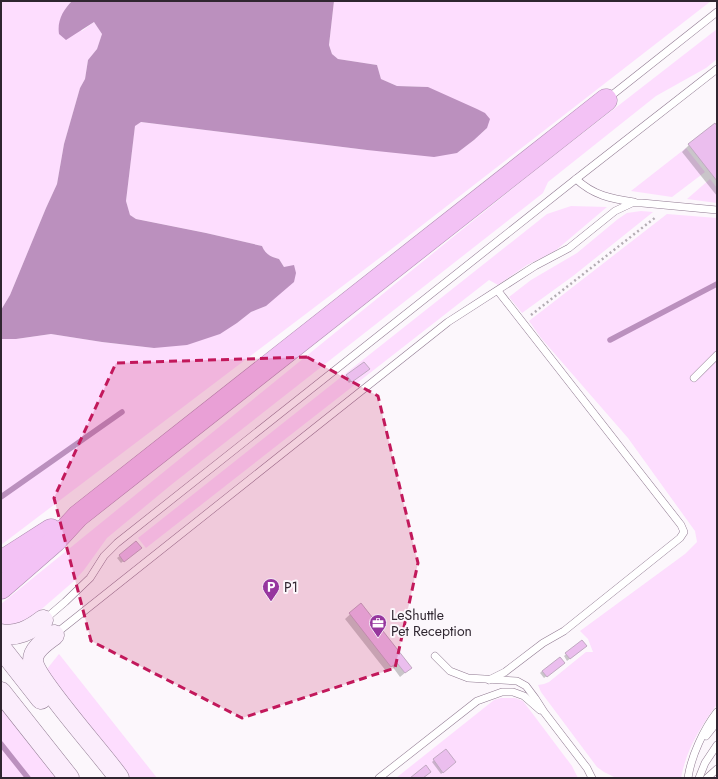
<svg xmlns="http://www.w3.org/2000/svg" width="718" height="779" viewBox="0 0 718 779" font-family="Jost,sans-serif">
<rect width="100%" height="100%" fill="#fcf7fc"/>
<g fill="#fdddfe">
<path d="M 1,1 L 72,1 L 66,8 L 82,31 L 94,22 L 102,34 L 97,49 L 88,60 L 85,79 L 80,88 L 64,144 L 57,184 L 46,208 L 10,295 L 1,310 Z"/>
<path d="M 334,1 L 711,1 L 398,244 L 1,545 L 1,339 L 16,339 L 51,334 L 102,342 L 154,348 L 237,323 L 251,312 L 266,306 L 284,267 L 279,259 C 271,257 265,254 262,246 L 206,233 L 136,219 L 130,215 L 126,201 L 135,125 L 141,122 L 367,150 L 457,153 L 474,140 L 487,128 L 428,87 L 397,86 L 381,79 L 377,65 L 338,59 L 332,54 L 329,45 Z"/>
<path d="M 717,29 L 717,59 L 706,68 L 656,96 L 548,182 L 543,193 L 171,485 L 107,538 L 84,570 L 74,581 L 29,620 L 13,625 L 1,624 L 1,604 L 538,168 Z"/>
<path d="M 686,148 L 705,172 L 672,197 L 631,191 Z"/>
<path d="M 710,179 L 717,188 L 717,203 L 687,199 Z"/>
<path d="M 571,206 L 607,207 L 555,251 L 527,265 L 498,285 L 489,280 L 146,548 L 138,538 L 547,214 Z"/>
<path d="M 641,211 L 653,212 L 573,276 L 522,313 L 509,297 L 531,280 L 577,253 L 618,219 L 627,213 Z"/>
<path d="M 667,214 L 717,218 L 717,704 C 701,726 686,750 681,778 L 616,778 L 604,772 L 597,767 L 541,692 L 538,685 L 544,684 L 549,682 L 586,652 L 593,652 L 588,639 L 580,631 L 685,554 L 697,542 L 695,531 L 628,438 L 541,338 L 529,321 Z"/>
<path d="M 59,654 L 157,778 L 128,778 L 51,678 L 47,669 Z"/>
<path d="M 501,698 L 515,698 L 523,701 L 572,766 L 578,778 L 396,778 L 494,700 Z"/>
<path d="M 1,708 L 56,778 L 1,778 Z"/>
</g>
<path fill="#bb90be" d="M 72,1 L 334,1 L 329,45 L 332,54 L 338,59 L 377,65 L 381,79 L 397,86 L 428,87 L 477,109 L 485,113 L 490,119 L 487,128 L 474,140 L 457,153 L 434,157 L 367,150 L 141,122 L 135,126 L 126,201 L 130,215 L 136,219 L 206,233 L 262,246 C 265,254 271,257 279,259 L 284,267 L 294,265 L 296,273 L 294,282 L 266,306 L 251,312 L 237,323 L 220,334 L 187,345 L 154,348 L 102,342 L 51,334 L 16,339 L 1,339 L 1,310 L 10,295 L 46,208 L 57,184 L 64,144 L 80,88 L 85,79 L 88,60 L 97,49 L 102,34 L 94,22 L 66,40 L 59,34 C 57,21 63,10 72,1 Z"/>
<g fill="#0003">
<path d="M 717,127 L 717,196 L 682,152 L 689,145 Z"/>
<path d="M 363,363 L 366,371 L 349,383 L 345,378 Z"/>
<path d="M 136,543 L 138,550 L 121,563 L 117,558 Z"/>
<path d="M 361,604 L 406,672 L 400,677 L 392,666 L 386,671 L 345,619 Z"/>
<path d="M 582,641 L 584,648 L 567,661 L 564,656 Z"/>
<path d="M 562,665 L 544,678 L 540,673 L 542,671 Z"/>
<path d="M 434,760 L 453,764 L 441,774 L 432,762 Z"/>
</g>
<g fill="none" stroke-linecap="round" stroke-linejoin="round">
<g stroke="#bb90be" stroke-width="5.5">
<path d="M 610,340 L 717,284"/>
<path d="M 1,497 L 122,412"/>
<path d="M 1,744 L 28,778"/>
</g>
</g>
<g fill="#ebbeee" stroke="#c1a9c2">
<path d="M 715,123 L 717,126 L 717,181 L 688,144 Z"/>
<path d="M 364,362 L 370,369 L 352,382 L 346,375 Z"/>
<path d="M 136,541 L 142,548 L 124,562 L 119,555 Z"/>
<path d="M 361,603 L 412,668 L 405,673 L 397,663 L 391,667 L 349,613 Z"/>
<path d="M 582,640 L 587,646 L 570,659 L 565,653 Z"/>
<path d="M 560,657 L 565,663 L 547,677 L 542,671 Z"/>
<path d="M 446,749 L 456,762 L 443,773 L 433,759 Z"/>
<path d="M 426,765 L 431,772 L 423,778 L 410,778 Z"/>
</g>
<g fill="none" stroke-linecap="round" stroke-linejoin="round">
<defs>
<g id="lane">
<path d="M 607,99 L 717,12"/>
<path d="M 576,179 C 593,195 611,199 634,202"/>
<path d="M 694,378 L 717,355"/>
<path d="M 44,620 L 65,602 L 90,578 L 104,556 L 117,543 L 576,179 L 717,69"/>
<path d="M 54,635 L 448,322 L 535,266 L 569,248 L 615,211 L 632,203 L 642,203 L 717,210"/>
<path d="M 435,656 L 450,671 L 468,678 L 517,681 L 526,686 L 535,698 L 544,712 L 587,768 L 592,778"/>
<path d="M 489,680 L 505,672 L 543,643 L 564,631 L 680,538 L 684,532 L 681,525 L 498,291"/>
<path d="M 706,736 L 717,722"/>
<path d="M 379,778 L 477,701 L 502,692 L 513,692 L 524,696 L 540,710"/>
<path d="M 688,778 C 691,756 704,729 717,712"/>
<path d="M 699,778 L 705,763 L 717,745"/>
<path d="M 707,778 L 717,769"/>
</g>
<g id="secondary">
<path d="M 1,634 C 17,637 30,630 43,620"/>
<path d="M 54,635 C 46,641 33,649 33,660 C 33,678 105,757 119,778"/>
<path d="M 1,648 L 41,699"/>
<path d="M 1,692 L 69,778"/>
</g>
<g id="highway">
<path d="M 1,562 L 51,530"/>
<path d="M 1,588 L 55,541 L 78,516 L 606,100"/>
</g>
</defs>
<use href="#lane" stroke="#907a91" stroke-width="8"/>
<use href="#secondary" stroke="#907a91" stroke-width="21"/>
<use href="#highway" stroke="#ae8bb0" stroke-width="23"/>
<path stroke="#b3acb3" stroke-width="2.5" stroke-dasharray="2 3" stroke-linecap="butt" d="M 531,315 L 656,217"/>
<use href="#lane" stroke="#fff" stroke-width="7"/>
<use href="#secondary" stroke="#fbedfc" stroke-width="20"/>
<use href="#highway" stroke="#f3c2f5" stroke-width="22"/>
</g>
<path fill="#c2185b" fill-opacity="0.2" stroke="#c2185b" stroke-width="3" stroke-dasharray="8 5" stroke-linejoin="round" d="M 307,357 L 378,396 L 418,563 L 395,668 L 242,718 L 91,641 L 54,498 L 116,363 Z"/>
<defs>
<symbol id="parking-pin" viewBox="-11 -11 22 30"><path d="M0 17L-7.5 6A9.5 9.5 0 1 1 7.5 6Z" fill="#96369e" stroke="#fcf7fc"/><path d="M-3.5-5.5H1a3.5 3.5 0 0 1 0 7H-1V5.5H-3.5ZM-1-3.4V-.6H.8a1.4 1.4 0 0 0 0-2.8Z" fill="#fff"/></symbol>
<symbol id="office-pin" viewBox="-11 -11 22 30"><path d="M0 17L-7.5 6A9.5 9.5 0 1 1 7.5 6Z" fill="#96369e" stroke="#fcf7fc"/><path d="M-6-3h4V-5.5h4V-3h4V5H-6ZM-1-4.5V-3h2v-1.5ZM-6 0V1H6V0Z" fill="#fff"/></symbol>
</defs>
<g fill-rule="evenodd">
<use href="#parking-pin" x="261" y="577" width="20" height="27"/>
<use href="#office-pin" x="368" y="613" width="20" height="27"/>
</g>
<g text-anchor="middle" dominant-baseline="central" stroke-width="4" stroke-linejoin="round" paint-order="stroke">
<g font-size="14" fill="#2f2630" stroke="#fcf7fc" text-anchor="start">
<text x="284" y="587">P1</text>
<text x="391" y="615">LeShuttle<tspan x="391" dy="16">Pet Reception</tspan></text>
</g>
</g>
<rect width="718" height="779" fill="none" stroke="#2f2630" stroke-width="4"/>
</svg>
